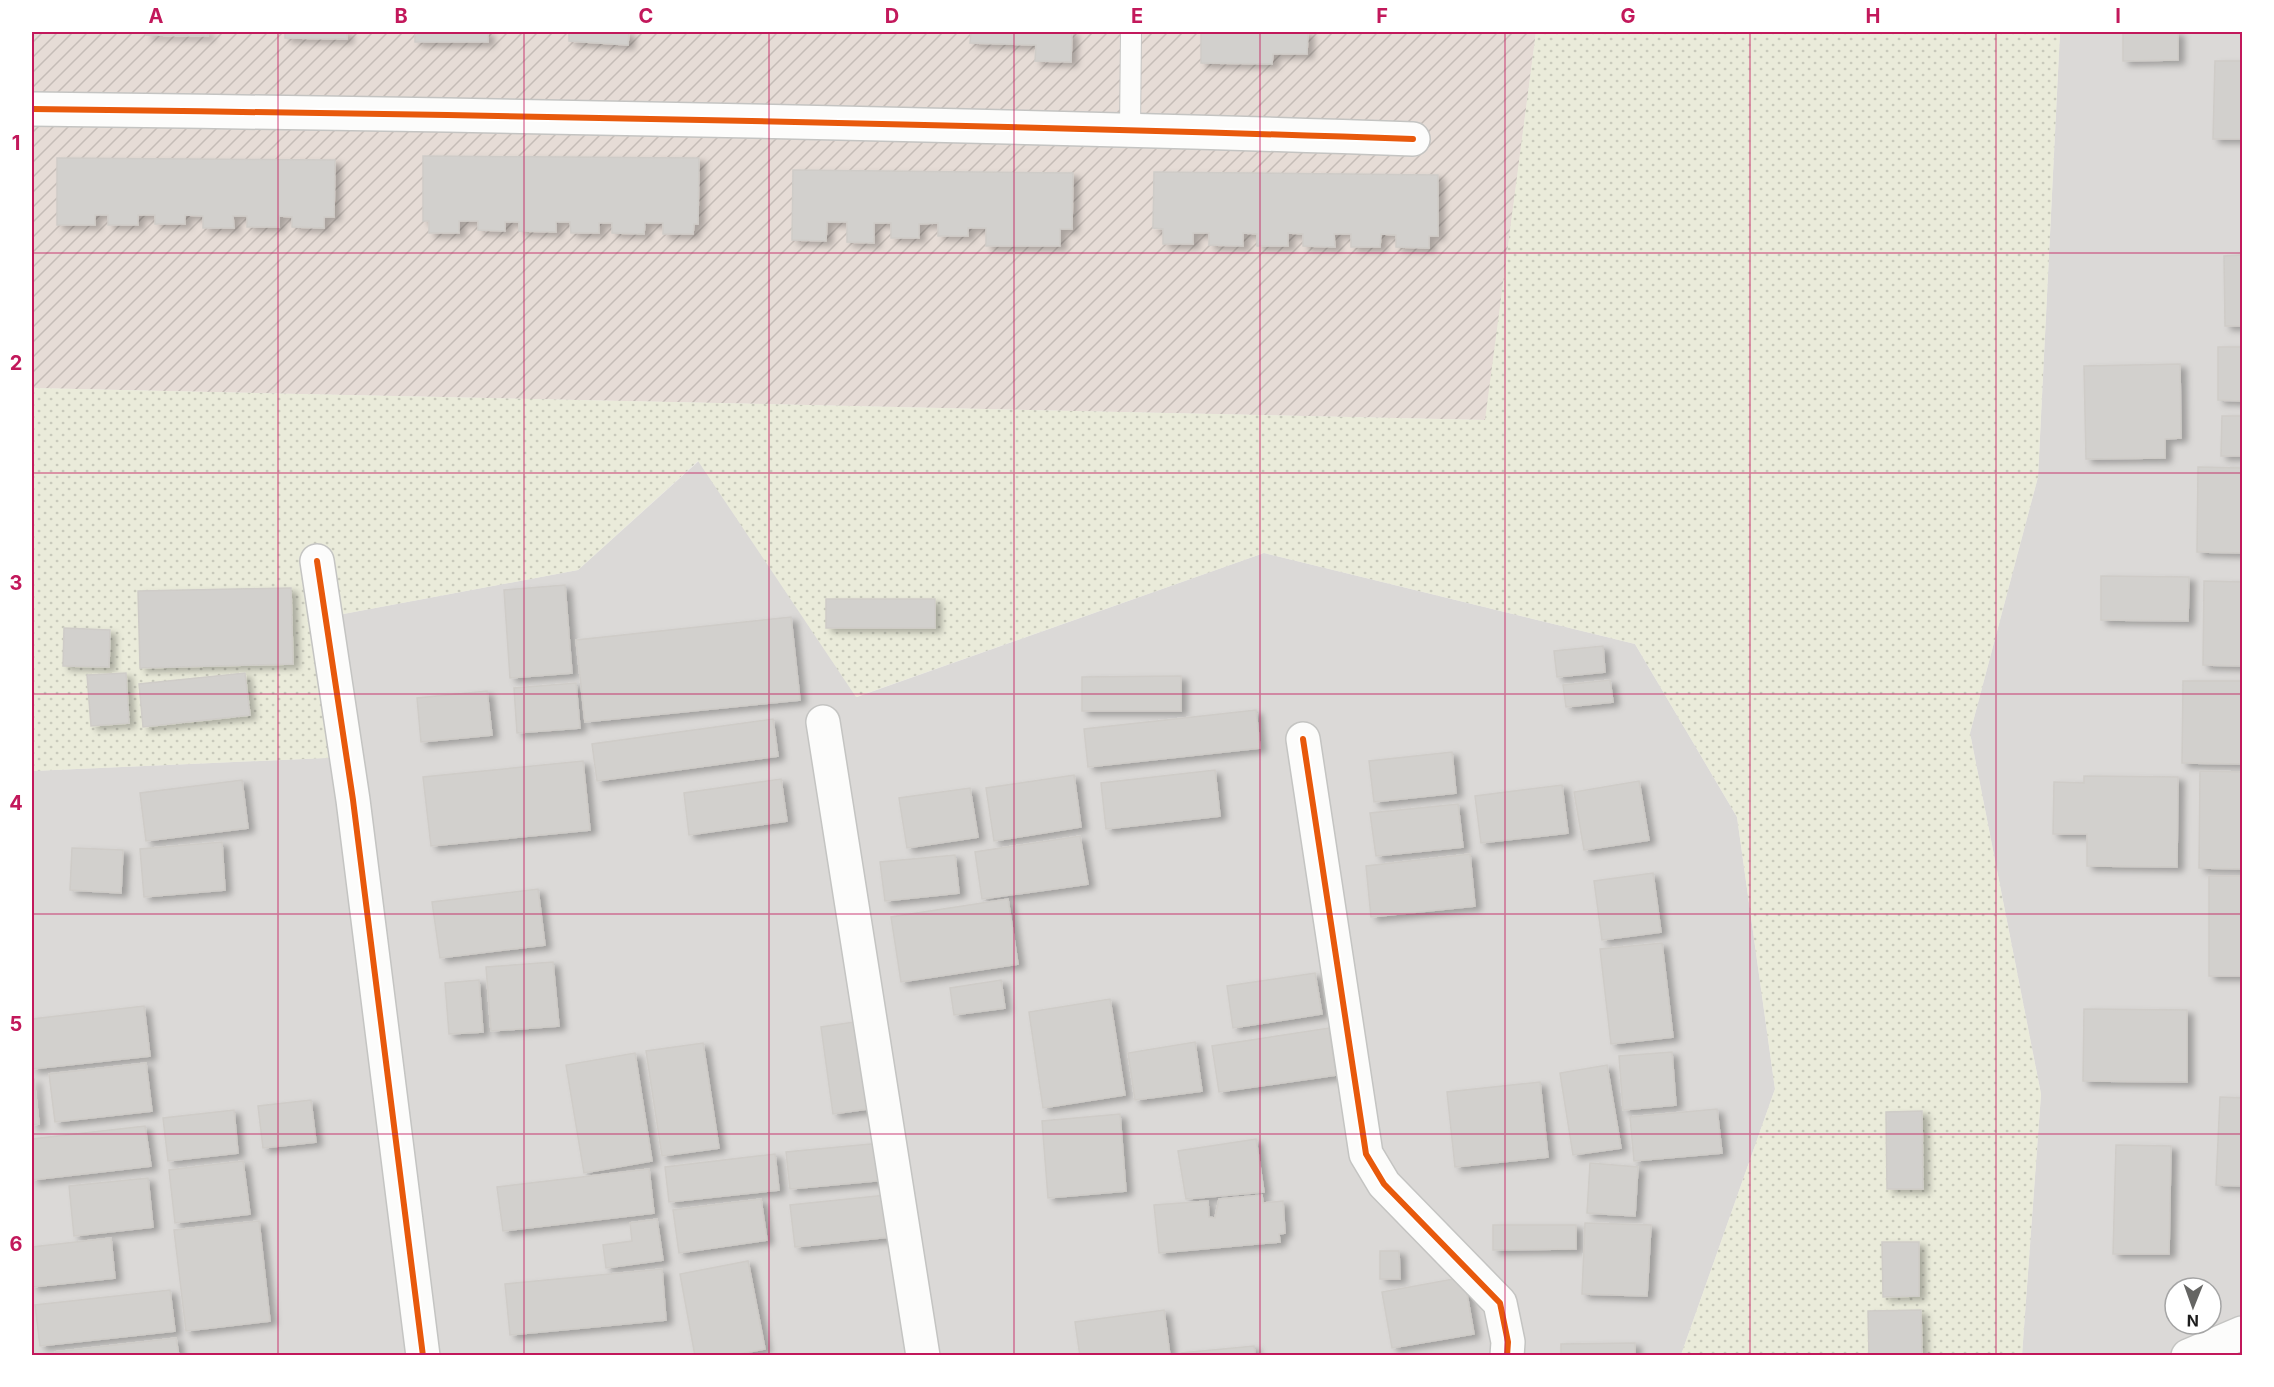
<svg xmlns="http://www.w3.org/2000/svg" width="2274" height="1387" viewBox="0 0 2274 1387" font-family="Inter,sans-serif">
<defs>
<pattern id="military-furrows" width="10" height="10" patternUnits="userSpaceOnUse" patternTransform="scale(1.5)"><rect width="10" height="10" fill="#e6dcd6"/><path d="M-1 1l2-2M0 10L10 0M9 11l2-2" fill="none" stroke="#c5bcb7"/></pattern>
<pattern id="farmland-dots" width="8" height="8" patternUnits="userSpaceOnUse" patternTransform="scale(1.5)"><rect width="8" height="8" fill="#eaebda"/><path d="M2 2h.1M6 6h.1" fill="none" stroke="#c8c9bb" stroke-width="1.8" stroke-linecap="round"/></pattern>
<filter id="shadow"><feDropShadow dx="6" dy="4" stdDeviation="3" flood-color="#0004"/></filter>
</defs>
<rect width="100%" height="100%" fill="#eceae6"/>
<g fill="#dbd9d7" fill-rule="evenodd">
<path d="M 2060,32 L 2242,32 L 2242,1355 L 2022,1355 L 2041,1094 L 1970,733 L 2038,477 ZM 2175,1288 L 2211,1288 L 2211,1324 L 2175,1324 Z"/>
<path d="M 699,461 L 857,697 L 1264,553 L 1635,644 L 1737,817 L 1775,1089 L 1681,1355 L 32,1355 L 32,771 L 347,757 L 322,618 L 578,570 Z"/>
</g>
<path fill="url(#military-furrows)" d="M 32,32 L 1536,32 L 1486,420 L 32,388 Z"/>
<path fill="url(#farmland-dots)" d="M 1536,32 L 2060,32 L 2038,477 L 1970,733 L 2041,1094 L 2022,1355 L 1681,1355 L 1775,1089 L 1737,817 L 1635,644 L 1264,553 L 856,697 L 698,461 L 578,570 L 322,618 L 348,757 L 32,771 L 32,388 L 1485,420 Z"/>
<g fill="#d2d0cd" stroke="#cfccc8" stroke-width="1.5" filter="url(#shadow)">
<path d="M 146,32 L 208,32 L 208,36 L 146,35 Z"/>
<path d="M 285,32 L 347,32 L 347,39 L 285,38 Z"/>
<rect x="415" y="32" width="73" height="10"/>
<path d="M 569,32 L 629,32 L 628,45 L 569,41 Z"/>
<path d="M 971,32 L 1072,32 L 1071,62 L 1035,61 L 1036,45 L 970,43 Z"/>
<path d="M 1201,32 L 1308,32 L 1307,54 L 1273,54 L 1272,64 L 1201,63 Z"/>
<path d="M 2123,32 L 2178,32 L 2178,60 L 2123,61 Z"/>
<path d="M 2215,61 L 2242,61 L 2242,139 L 2213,139 Z"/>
<path d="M 423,156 L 699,158 L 698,224 L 694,224 L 693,234 L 663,234 L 663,223 L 645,223 L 644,234 L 612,233 L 612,223 L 599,223 L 599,233 L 571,233 L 570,222 L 556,222 L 556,232 L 519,231 L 519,222 L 505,222 L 505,231 L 478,230 L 478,221 L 459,221 L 459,233 L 429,233 L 429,221 L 423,221 Z"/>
<path d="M 57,158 L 335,160 L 334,217 L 324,217 L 324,228 L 292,227 L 292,217 L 279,216 L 279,227 L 247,227 L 247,216 L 233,216 L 234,228 L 203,228 L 203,216 L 185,215 L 185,224 L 155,224 L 155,215 L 138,215 L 138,225 L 108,225 L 108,215 L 95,215 L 95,225 L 57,225 Z"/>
<path d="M 793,170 L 1073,173 L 1072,229 L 1060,229 L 1060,246 L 986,246 L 986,228 L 968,228 L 968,236 L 938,236 L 938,223 L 919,224 L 919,238 L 891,238 L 891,223 L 874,223 L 874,243 L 847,242 L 847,222 L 827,222 L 826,241 L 792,240 Z"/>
<path d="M 1154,172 L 1438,175 L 1438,236 L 1429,236 L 1429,248 L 1396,247 L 1396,235 L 1381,234 L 1380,247 L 1351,247 L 1351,234 L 1334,234 L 1335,247 L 1303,246 L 1303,234 L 1288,233 L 1288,246 L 1257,246 L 1257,234 L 1243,233 L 1243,246 L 1209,245 L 1209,233 L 1193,233 L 1193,244 L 1163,244 L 1163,229 L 1153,228 Z"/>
<path d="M 2242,255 L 2242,326 L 2225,326 L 2224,256 Z"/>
<path d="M 2218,347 L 2242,347 L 2242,401 L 2218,400 Z"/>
<path d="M 2180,364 L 2181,438 L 2165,439 L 2165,458 L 2086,459 L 2084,366 Z"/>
<path d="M 2222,416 L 2242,416 L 2242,456 L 2221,456 Z"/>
<path d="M 2198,467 L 2242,468 L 2242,553 L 2197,552 Z"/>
<path d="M 2101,576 L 2189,577 L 2188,621 L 2101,620 Z"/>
<path d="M 2204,581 L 2242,582 L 2242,666 L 2203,665 Z"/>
<path d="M 565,585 L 572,673 L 510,678 L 504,590 Z"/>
<path d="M 291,588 L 293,664 L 140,668 L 138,591 Z"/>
<rect x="826" y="599" width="109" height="29"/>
<path d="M 791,617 L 800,700 L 585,722 L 576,640 Z"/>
<path d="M 64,628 L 110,630 L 109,667 L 63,666 Z"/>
<path d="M 1603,646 L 1605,672 L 1557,677 L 1554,651 Z"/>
<path d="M 126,673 L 129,723 L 91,726 L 87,675 Z"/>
<path d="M 245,673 L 250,715 L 143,727 L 139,684 Z"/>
<path d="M 1181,676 L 1181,711 L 1082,711 L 1082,677 Z"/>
<path d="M 1610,680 L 1613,702 L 1566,707 L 1563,685 Z"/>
<path d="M 2183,681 L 2242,681 L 2242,764 L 2182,763 Z"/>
<path d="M 576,683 L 580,728 L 517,733 L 514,688 Z"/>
<path d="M 487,691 L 492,735 L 421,742 L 417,698 Z"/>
<path d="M 1256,710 L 1260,748 L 1088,767 L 1084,729 Z"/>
<path d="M 773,719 L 778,756 L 597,781 L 592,744 Z"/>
<path d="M 1452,752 L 1456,793 L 1374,802 L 1369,761 Z"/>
<path d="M 583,761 L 590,830 L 431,846 L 423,777 Z"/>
<path d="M 1215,770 L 1220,816 L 1106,829 L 1101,783 Z"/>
<path d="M 2200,771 L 2242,772 L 2242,869 L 2199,868 Z"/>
<path d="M 1074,775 L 1081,827 L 994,841 L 986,788 Z"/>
<path d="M 2084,776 L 2178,777 L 2177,867 L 2087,866 L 2087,834 L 2053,834 L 2054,782 L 2084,783 Z"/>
<path d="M 781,779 L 787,821 L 689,835 L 684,793 Z"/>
<path d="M 242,780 L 248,828 L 146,841 L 140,793 Z"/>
<path d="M 1639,781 L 1649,840 L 1584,850 L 1574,792 Z"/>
<path d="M 1562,785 L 1568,833 L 1481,843 L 1475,796 Z"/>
<path d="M 970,788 L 978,837 L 907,848 L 899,798 Z"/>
<path d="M 1458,804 L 1463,847 L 1376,856 L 1370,813 Z"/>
<path d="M 1080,836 L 1088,884 L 982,899 L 975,852 Z"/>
<path d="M 222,842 L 225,890 L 144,897 L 140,849 Z"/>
<path d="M 72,848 L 123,850 L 121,893 L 70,890 Z"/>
<path d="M 1470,854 L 1475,906 L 1371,917 L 1366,866 Z"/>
<path d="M 955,855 L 959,893 L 885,901 L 880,862 Z"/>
<path d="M 1653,873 L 1661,932 L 1602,940 L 1594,881 Z"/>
<rect x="2209" y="876" width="33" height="100"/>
<path d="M 538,889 L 545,945 L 440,958 L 432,902 Z"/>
<path d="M 1008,899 L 1018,964 L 901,982 L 891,917 Z"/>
<path d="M 1662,943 L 1673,1037 L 1611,1044 L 1600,949 Z"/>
<path d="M 553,962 L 559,1026 L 491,1031 L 486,967 Z"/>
<path d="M 1315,973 L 1322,1014 L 1233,1028 L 1227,986 Z"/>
<path d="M 479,980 L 483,1032 L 449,1034 L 445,983 Z"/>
<path d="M 1001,980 L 1005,1008 L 954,1015 L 950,988 Z"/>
<path d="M 1110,999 L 1125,1095 L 1043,1108 L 1029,1012 Z"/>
<path d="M 144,1006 L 150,1056 L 32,1069 L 32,1019 Z"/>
<path d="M 2084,1009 L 2187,1010 L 2187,1082 L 2083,1081 Z"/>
<path d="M 854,1022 L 867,1109 L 833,1114 L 821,1027 Z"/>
<path d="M 1329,1028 L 1336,1075 L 1219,1092 L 1212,1046 Z"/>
<path d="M 1195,1042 L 1202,1091 L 1135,1100 L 1128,1053 Z"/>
<path d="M 703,1043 L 719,1148 L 662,1156 L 646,1051 Z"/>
<path d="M 1672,1052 L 1676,1105 L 1623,1110 L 1619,1056 Z"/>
<path d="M 635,1053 L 652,1161 L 584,1173 L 566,1065 Z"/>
<path d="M 146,1063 L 152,1111 L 55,1122 L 49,1074 Z"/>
<path d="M 1607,1065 L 1621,1148 L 1573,1155 L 1560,1073 Z"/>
<path d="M 32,1079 L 34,1079 L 39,1124 L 32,1125 Z"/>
<path d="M 1540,1082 L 1548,1157 L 1455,1167 L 1447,1092 Z"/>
<path d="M 2220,1097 L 2242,1098 L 2242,1186 L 2216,1185 Z"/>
<path d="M 311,1100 L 316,1142 L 263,1148 L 258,1106 Z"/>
<path d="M 1717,1109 L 1722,1153 L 1634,1161 L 1630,1117 Z"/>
<path d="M 234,1110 L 238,1153 L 168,1161 L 163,1118 Z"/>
<path d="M 1922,1111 L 1923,1189 L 1887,1189 L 1886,1112 Z"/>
<path d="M 1120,1114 L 1126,1191 L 1048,1198 L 1042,1121 Z"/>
<path d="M 145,1126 L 151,1166 L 32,1180 L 32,1139 Z"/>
<path d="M 1256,1139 L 1264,1192 L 1186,1199 L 1178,1151 Z"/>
<path d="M 881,1143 L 885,1180 L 790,1189 L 786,1152 Z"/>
<path d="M 2116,1145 L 2171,1146 L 2169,1254 L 2113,1254 Z"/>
<path d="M 775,1154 L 779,1190 L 669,1202 L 665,1167 Z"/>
<path d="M 243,1161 L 250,1214 L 175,1223 L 169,1170 Z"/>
<path d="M 1590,1163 L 1638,1167 L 1635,1216 L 1587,1213 Z"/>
<path d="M 649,1169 L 654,1213 L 503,1231 L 497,1187 Z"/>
<path d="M 148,1178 L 153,1227 L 74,1236 L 69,1186 Z"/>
<path d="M 886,1195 L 890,1237 L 795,1247 L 790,1205 Z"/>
<path d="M 1262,1195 L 1263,1203 L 1283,1201 L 1285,1233 L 1279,1234 L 1280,1242 L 1159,1253 L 1154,1205 L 1208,1201 L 1209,1217 L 1215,1218 L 1219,1199 Z"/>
<path d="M 761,1199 L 767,1240 L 679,1253 L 673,1210 Z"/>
<path d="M 657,1219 L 663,1260 L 606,1268 L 603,1245 L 632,1241 L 630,1223 Z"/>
<path d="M 259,1221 L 270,1321 L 186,1331 L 174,1230 Z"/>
<path d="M 1585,1223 L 1651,1225 L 1647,1296 L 1582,1294 Z"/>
<path d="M 1493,1225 L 1576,1225 L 1576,1249 L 1493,1250 Z"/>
<path d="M 111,1238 L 115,1278 L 32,1287 L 32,1247 Z"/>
<path d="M 1882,1242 L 1919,1242 L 1919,1296 L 1883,1297 Z"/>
<path d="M 1380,1251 L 1399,1251 L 1400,1279 L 1380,1279 Z"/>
<path d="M 748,1261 L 765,1349 L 728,1356 L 695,1356 L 680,1274 Z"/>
<path d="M 662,1269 L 666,1320 L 510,1335 L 505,1284 Z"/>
<path d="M 1464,1277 L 1474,1334 L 1392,1348 L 1382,1292 Z"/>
<path d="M 170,1290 L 175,1331 L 40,1346 L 35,1305 Z"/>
<path d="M 1164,1310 L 1170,1356 L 1080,1356 L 1075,1322 Z"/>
<path d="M 1921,1310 L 1922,1356 L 1869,1356 L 1868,1311 Z"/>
<path d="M 176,1338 L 179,1356 L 56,1356 L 55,1352 Z"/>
<path d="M 1635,1343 L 1635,1356 L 1561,1356 L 1561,1344 Z"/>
<path d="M 1254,1346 L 1255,1356 L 1181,1356 L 1181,1353 Z"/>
</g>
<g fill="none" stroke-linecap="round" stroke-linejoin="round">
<defs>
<path id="service" d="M 1130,129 L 1131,32"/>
<g id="minor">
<path d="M 32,109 C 492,115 952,123 1413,139"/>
<path d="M 317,561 L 353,800 L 423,1356"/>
<path d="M 823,722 L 923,1356"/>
<path d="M 1303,739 L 1366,1154 L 1384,1184 L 1500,1303 L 1508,1342 L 1507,1356"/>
<path d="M 2188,1356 L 2242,1333"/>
</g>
</defs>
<use href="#service" stroke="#c4c4c2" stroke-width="22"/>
<use href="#minor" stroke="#c4c4c2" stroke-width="36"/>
<use href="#service" stroke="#fcfcfb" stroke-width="20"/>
<use href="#minor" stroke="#fcfcfb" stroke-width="33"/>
<defs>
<g id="cycleway">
<path d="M 32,109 C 492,115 952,123 1413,139"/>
<path d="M 317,561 L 353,800 L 423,1356"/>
<path d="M 1303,739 L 1366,1154 L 1384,1184 L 1500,1303 L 1508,1342 L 1507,1356"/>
</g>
</defs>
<use href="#cycleway" stroke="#fff" stroke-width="10"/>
<use href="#cycleway" stroke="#e8590c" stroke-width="6"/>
</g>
<path fill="none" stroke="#c2185b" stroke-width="1.5" stroke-opacity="0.55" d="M 278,32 L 278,1356M 524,32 L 524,1356M 769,32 L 769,1356M 1014,32 L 1014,1356M 1260,32 L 1260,1356M 1505,32 L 1505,1356M 1750,32 L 1750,1356M 1996,32 L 1996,1356M 32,253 L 2242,253M 32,473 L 2242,473M 32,694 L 2242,694M 32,914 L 2242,914M 32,1134 L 2242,1134"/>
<rect width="2274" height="1387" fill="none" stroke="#ffffff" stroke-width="66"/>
<g transform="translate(2193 1306) rotate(181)"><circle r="28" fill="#ffffff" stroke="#a5a5a5" stroke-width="1.5"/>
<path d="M0-4.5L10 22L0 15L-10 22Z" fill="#656563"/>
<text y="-9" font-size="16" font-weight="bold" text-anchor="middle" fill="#1d1d1d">N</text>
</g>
<rect x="33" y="33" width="2208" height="1321" fill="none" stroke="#c2185b" stroke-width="2"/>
<g font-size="20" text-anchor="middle" font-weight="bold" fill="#c2185b">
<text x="156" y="23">A</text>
<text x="401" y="23">B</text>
<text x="646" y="23">C</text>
<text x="892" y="23">D</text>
<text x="1137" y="23">E</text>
<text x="1382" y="23">F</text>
<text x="1628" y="23">G</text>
<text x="1873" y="23">H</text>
<text x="2118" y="23">I</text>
<text x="16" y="150">1</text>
<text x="16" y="370">2</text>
<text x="16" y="590">3</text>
<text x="16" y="810">4</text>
<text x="16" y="1031">5</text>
<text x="16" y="1251">6</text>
</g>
</svg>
